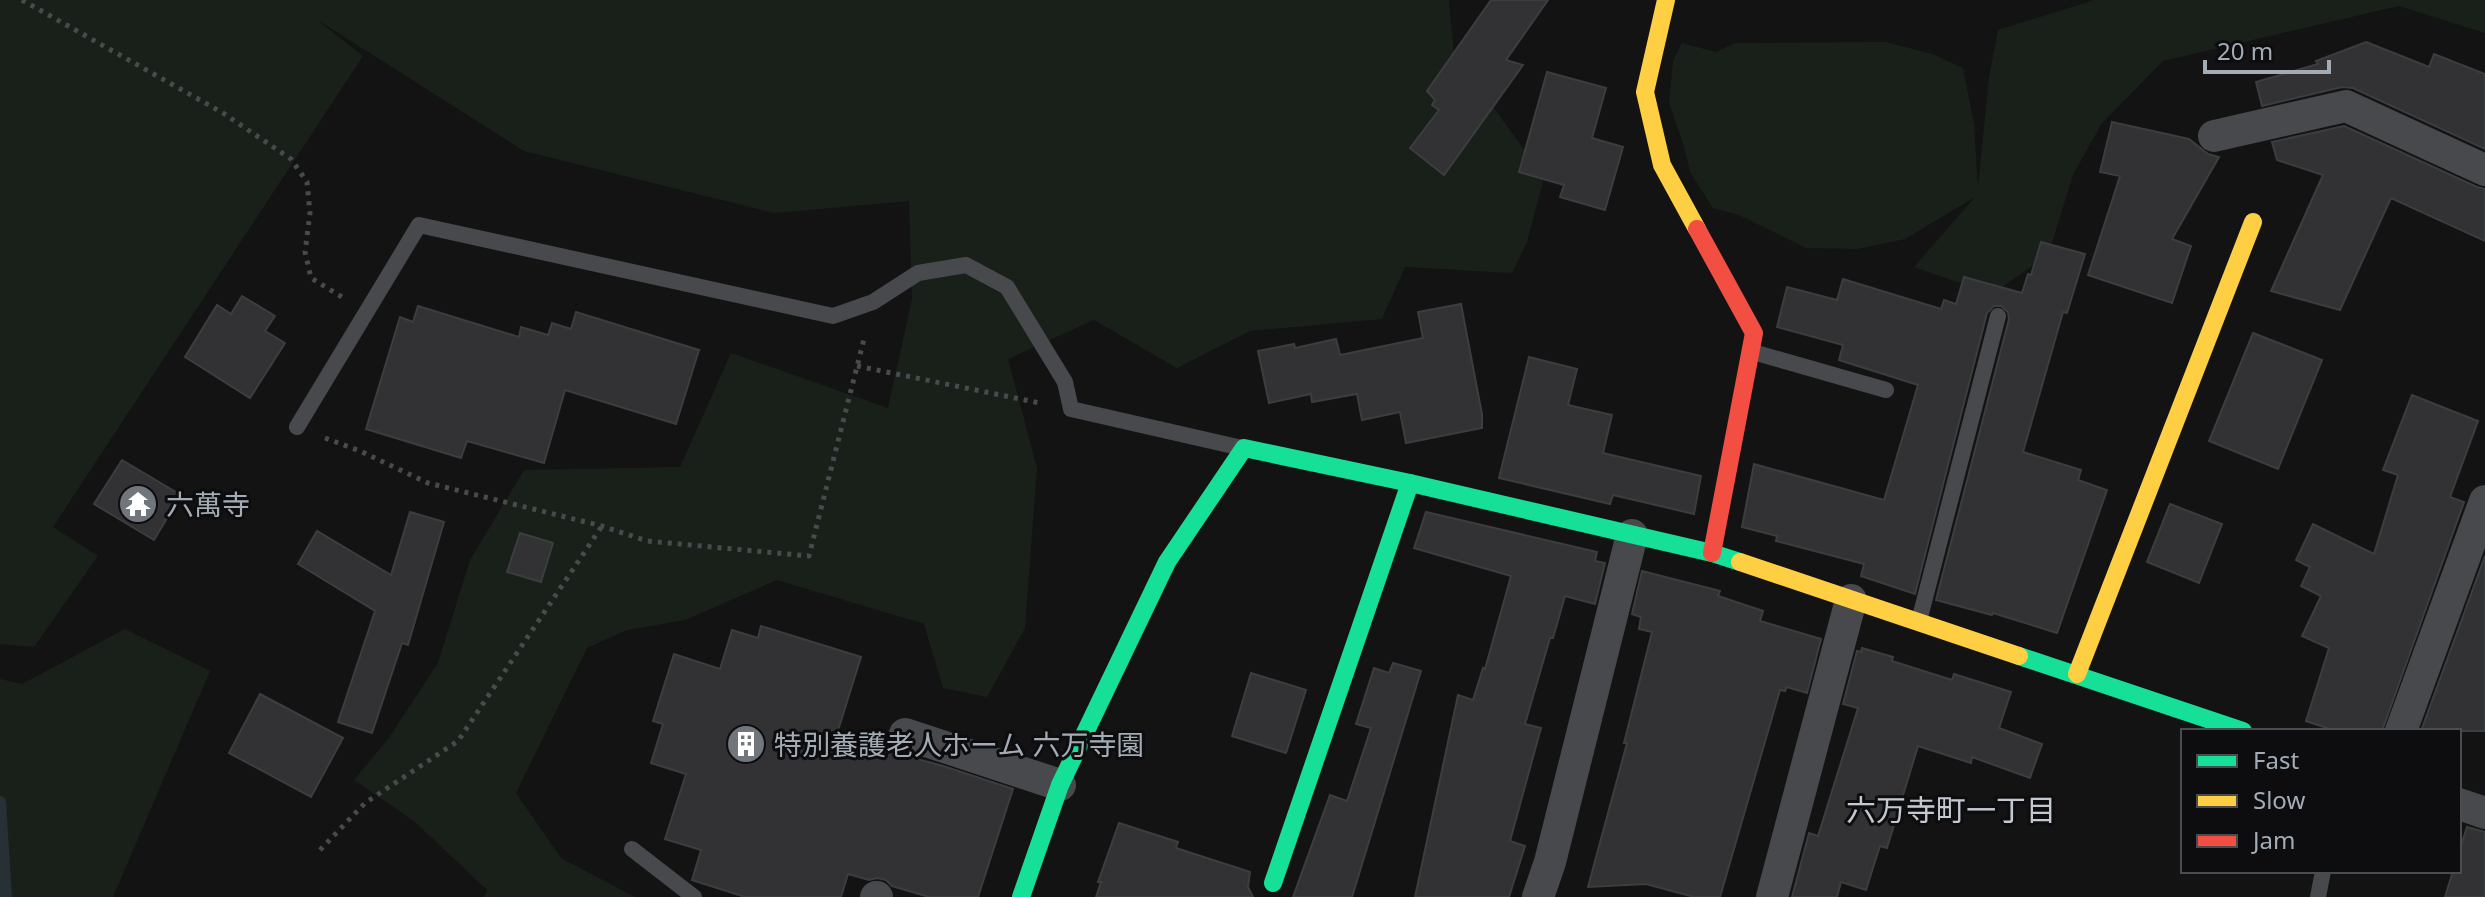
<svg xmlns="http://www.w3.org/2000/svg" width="2485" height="897" viewBox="0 0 2485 897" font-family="'Noto Sans','Noto Sans JP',sans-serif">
<rect width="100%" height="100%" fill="#131313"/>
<g fill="#192019">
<path d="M 0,0 L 1449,0 L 1454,53 L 1544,177 L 1527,242 L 1512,273 L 1405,267 L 1382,319 L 1250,331 L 1177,368 L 1094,320 L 1008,359 L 1037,468 L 1025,628 L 987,697 L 943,688 L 924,624 L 777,580 L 685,620 L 627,630 L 587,648 L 516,793 L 561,858 L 635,897 L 484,897 L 487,890 L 414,821 L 354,780 L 388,739 L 438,663 L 470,560 L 524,470 L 680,467 L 731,353 L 888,408 L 912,299 L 909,201 L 774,213 L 524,151 L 316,19 L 363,56 L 53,527 L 98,556 L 34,647 L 0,644 Z"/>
<path d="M 2094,0 L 2485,0 L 2485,33 L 2399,6 L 2163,61 L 2102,123 L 2073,175 L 2048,255 L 1992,294 L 1914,267 L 1975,197 L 1905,239 L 1857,249 L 1806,248 L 1739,215 L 1713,208 L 1690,172 L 1683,143 L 1669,103 L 1673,61 L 1682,43 L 1716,52 L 1735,43 L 1886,42 L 1932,54 L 1963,68 L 1974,124 L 1978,187 L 1989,77 L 1998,30 Z"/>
<path d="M 125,629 L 210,671 L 113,897 L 0,897 L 0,679 L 22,684 Z"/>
</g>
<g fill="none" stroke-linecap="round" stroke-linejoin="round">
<path stroke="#263035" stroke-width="12" d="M 0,802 L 6,897"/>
</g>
<g fill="#323234" stroke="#3b3d3f" stroke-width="2">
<path d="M 1491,0 L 1548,0 L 1506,60 L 1523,65 L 1444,175 L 1410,148 L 1439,110 L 1432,105 L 1435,100 L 1427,91 Z"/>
<path d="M 2366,42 L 2429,67 L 2434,54 L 2485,74 L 2485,149 L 2353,88 L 2342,87 L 2262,106 L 2256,82 L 2318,64 L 2316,61 Z"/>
<path d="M 1547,72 L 1606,88 L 1592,138 L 1623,147 L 1605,210 L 1560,197 L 1564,185 L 1519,172 Z"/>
<path d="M 2112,122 L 2189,139 L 2208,154 L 2219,157 L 2172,239 L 2191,246 L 2172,303 L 2088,275 L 2120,176 L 2100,172 Z"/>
<path d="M 2344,126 L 2477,187 L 2485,189 L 2485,241 L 2391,198 L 2340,310 L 2271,291 L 2323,175 L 2277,160 L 2272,142 Z"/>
<path d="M 2041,242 L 2085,254 L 2067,313 L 2063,312 L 2023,452 L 2081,470 L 2078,480 L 2107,490 L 2057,633 L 1993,613 L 1992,615 L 1936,600 L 2009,319 L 2008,312 L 2001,306 L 1994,306 L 1987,313 L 1915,594 L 1861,576 L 1864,564 L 1776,541 L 1777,536 L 1742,527 L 1754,464 L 1884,500 L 1918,385 L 1839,360 L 1843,345 L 1777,327 L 1787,287 L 1837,300 L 1843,279 L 1941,309 L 1944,300 L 1956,304 L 1964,277 L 2022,293 L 2028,274 L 2031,275 Z"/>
<path d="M 242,296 L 275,316 L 265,331 L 285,343 L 250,398 L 185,357 L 217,305 L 231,314 Z"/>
<path d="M 1461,304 L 1482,414 L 1482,428 L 1406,443 L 1400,412 L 1362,420 L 1357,394 L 1312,402 L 1311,394 L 1269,403 L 1258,351 L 1294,344 L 1295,348 L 1336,339 L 1340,355 L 1423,338 L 1418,312 Z"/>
<path d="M 418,306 L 519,337 L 521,327 L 548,335 L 552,323 L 571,329 L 576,312 L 699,350 L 676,424 L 565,390 L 544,463 L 467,441 L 461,458 L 366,429 L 400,317 L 413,322 Z"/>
<path d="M 2253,333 L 2322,360 L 2278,469 L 2209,441 Z"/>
<path d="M 1529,357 L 1577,369 L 1568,405 L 1612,415 L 1603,453 L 1701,476 L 1694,514 L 1613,495 L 1610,504 L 1499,478 Z"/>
<path d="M 2412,395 L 2478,421 L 2450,497 L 2464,502 L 2382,731 L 2336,731 L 2306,721 L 2329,648 L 2302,636 L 2321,596 L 2301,586 L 2310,567 L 2296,560 L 2313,524 L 2374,554 L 2398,475 L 2383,470 Z"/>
<path d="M 122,460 L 181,495 L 154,540 L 94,504 Z"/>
<path d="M 2170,504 L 2222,524 L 2199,583 L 2147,562 Z"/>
<path d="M 410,512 L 444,522 L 408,645 L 402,643 L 372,733 L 338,722 L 375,611 L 298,564 L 317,531 L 391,575 Z"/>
<path d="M 1426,512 L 1597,552 L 1595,561 L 1605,563 L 1595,604 L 1565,596 L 1553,638 L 1550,638 L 1525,724 L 1541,728 L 1510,841 L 1525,846 L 1509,897 L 1415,897 L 1458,695 L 1473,700 L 1483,668 L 1485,669 L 1511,576 L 1414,548 Z"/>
<path d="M 520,533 L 553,543 L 541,582 L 507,572 Z"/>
<path d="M 2485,556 L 2485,731 L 2421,731 Z"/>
<path d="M 1642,571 L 1720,591 L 1718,596 L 1763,611 L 1760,621 L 1821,639 L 1807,693 L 1787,687 L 1785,691 L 1780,690 L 1720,897 L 1694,897 L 1646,884 L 1588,887 L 1627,743 L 1624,743 L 1652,632 L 1639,629 L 1641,617 L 1632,614 Z"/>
<path d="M 761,626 L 861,657 L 836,737 L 943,766 L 1013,789 L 978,897 L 929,897 L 892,886 L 886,880 L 877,878 L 869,880 L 848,874 L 841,897 L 745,897 L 692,880 L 701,850 L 665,839 L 686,774 L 651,763 L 663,724 L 653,721 L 674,654 L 720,669 L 732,630 L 758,638 Z"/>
<path d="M 1862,648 L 1893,657 L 1892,661 L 1952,680 L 1954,674 L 2011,692 L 1999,728 L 2042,744 L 2030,778 L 1972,757 L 1971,763 L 1918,746 L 1887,848 L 1880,846 L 1866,890 L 1841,882 L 1837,897 L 1792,897 L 1809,833 L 1818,836 L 1858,708 L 1843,704 L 1857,651 L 1861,652 Z"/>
<path d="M 1393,663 L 1421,671 L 1352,897 L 1293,897 L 1330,795 L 1347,801 L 1371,728 L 1356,724 L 1374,668 L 1389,673 Z"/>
<path d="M 1251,673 L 1306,690 L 1286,753 L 1232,736 Z"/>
<path d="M 260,694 L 343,738 L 311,797 L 229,753 Z"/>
<path d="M 1119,823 L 1178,842 L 1176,848 L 1250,872 L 1248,887 L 1253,897 L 1096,897 L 1101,882 L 1098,882 Z"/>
<path d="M 2467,827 L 2485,832 L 2485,897 L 2445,897 L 2453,871 L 2459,871 L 2459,852 Z"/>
</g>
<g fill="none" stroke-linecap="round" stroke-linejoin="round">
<g stroke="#494a4e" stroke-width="5" stroke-dasharray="4 6" stroke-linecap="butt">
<path d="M 22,0 L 223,113 L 291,159 L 307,182 L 310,213 L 305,252 L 311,278 L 342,297"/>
<path d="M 857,366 L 1040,403"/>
<path d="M 325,438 L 360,451 L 428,483 L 602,526 L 647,541 L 809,556 L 865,335"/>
<path d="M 320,850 L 365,803 L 458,741 L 602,526"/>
</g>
<g stroke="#47494c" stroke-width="16">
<path d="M 1753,352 L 1886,390"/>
<path d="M 297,427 L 419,225 L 833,316 L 873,302 L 918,273 L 966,265 L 1007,287 L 1065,382 L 1071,409 L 1242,448"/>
<path d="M 1919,621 L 1998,316"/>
<path d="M 632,849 L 694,897"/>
<path d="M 2318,897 L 2323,871"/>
</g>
<g stroke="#47494c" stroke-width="32">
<path d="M 2214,136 L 2346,106 L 2485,170"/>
<path d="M 2401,731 L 2485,501"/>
<path d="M 905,734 L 1060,785"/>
<path d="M 2459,804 L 2485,813"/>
<path d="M 876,897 L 877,897"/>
<path d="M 1538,897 L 1550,862 L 1632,535"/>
<path d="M 1772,897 L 1851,600"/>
</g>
<g stroke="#16e098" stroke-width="18">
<path d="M 2019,656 L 2243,731"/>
<path d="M 1273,883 L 1410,483"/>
<path d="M 1021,897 L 1060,785 L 1167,562 L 1244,448 L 1410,483 L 1712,553 L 1740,562"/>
</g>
<g stroke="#ffcf43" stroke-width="18">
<path d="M 1666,0 L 1645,92 L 1662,165 L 1697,229"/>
<path d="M 1740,562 L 2019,656"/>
<path d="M 2077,674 L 2253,222"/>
</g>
<path stroke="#f24e42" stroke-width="18" d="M 1697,229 L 1754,333 L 1712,553"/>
</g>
<defs>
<symbol id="temple-disc" viewBox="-11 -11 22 22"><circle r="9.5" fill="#71767c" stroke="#0d0d0f"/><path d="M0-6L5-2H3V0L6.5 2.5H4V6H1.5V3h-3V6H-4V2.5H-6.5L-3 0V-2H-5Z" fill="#fff"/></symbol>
<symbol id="building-disc" viewBox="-11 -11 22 22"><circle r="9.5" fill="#71767c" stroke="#0d0d0f"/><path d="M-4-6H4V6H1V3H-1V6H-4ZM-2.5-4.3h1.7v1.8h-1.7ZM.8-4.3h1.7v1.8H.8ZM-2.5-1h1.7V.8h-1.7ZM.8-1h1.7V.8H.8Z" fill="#fff"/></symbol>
</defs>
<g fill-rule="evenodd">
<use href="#temple-disc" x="116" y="482" width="44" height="44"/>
<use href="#building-disc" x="724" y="722" width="44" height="44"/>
</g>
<g text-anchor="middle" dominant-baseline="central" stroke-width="6" stroke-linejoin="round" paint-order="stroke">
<g font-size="28" fill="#a3abb5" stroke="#0d0d0f" text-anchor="start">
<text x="166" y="504">六萬寺</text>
<text x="774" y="744">特別養護老人ホーム 六万寺園</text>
</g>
<g font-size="30" fill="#c4c9d1" stroke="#0d0d0f">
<text x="1951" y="809">六万寺町一丁目</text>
</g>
</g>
<rect x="2181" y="729" width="280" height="144" fill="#0d0d0f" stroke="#494c51" stroke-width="2"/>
<rect x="2197" y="755" width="40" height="12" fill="#16e098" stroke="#494c51" stroke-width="2"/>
<text x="2253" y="769" font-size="24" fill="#a3abb5">Fast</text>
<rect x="2197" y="795" width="40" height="12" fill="#ffcf43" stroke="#494c51" stroke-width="2"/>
<text x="2253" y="809" font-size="24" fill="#a3abb5">Slow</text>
<rect x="2197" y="835" width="40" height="12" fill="#f24e42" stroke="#494c51" stroke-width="2"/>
<text x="2253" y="849" font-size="24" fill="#a3abb5">Jam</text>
<path d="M2205 60v12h124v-12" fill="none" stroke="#a3abb5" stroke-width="4"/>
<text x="2217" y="60" font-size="24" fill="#a3abb5" stroke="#0d0d0f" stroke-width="6" paint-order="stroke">20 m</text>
</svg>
